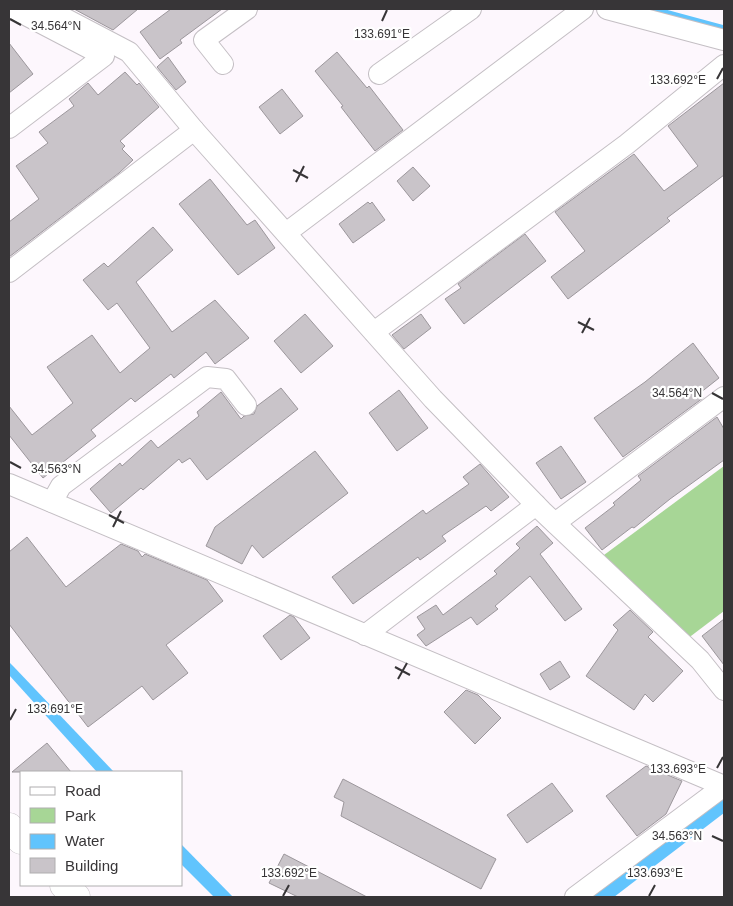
<svg xmlns="http://www.w3.org/2000/svg" width="733" height="906" viewBox="0 0 733 906" font-family="Helvetica,sans-serif">
<rect width="100%" height="100%" fill="#fdf7fd"/>
<path fill="#a7d696" d="M 724,466 L 724,611 L 687,639 L 604,555 Z"/>
<g fill="#61c4fd">
<path d="M 9,662 L 14,667 L 114,772 L 97,772 L 9,675 Z"/>
<path d="M 724,796 L 724,813 L 614,897 L 590,897 Z"/>
<path d="M 181,844 L 233,897 L 214,897 L 181,864 Z"/>
</g>
<g fill="none" stroke-linecap="round" stroke-linejoin="round">
<path stroke="#61c4fd" stroke-width="7" d="M 650,9 L 724,29"/>
</g>
<g fill="#c9c4c9" stroke="#9c979c">
<path d="M 74,9 L 138,9 L 113,30 Z"/>
<path d="M 171,9 L 222,9 L 180,40 L 182,43 L 160,59 L 140,32 Z"/>
<path d="M 9,43 L 33,74 L 9,93 Z"/>
<path d="M 337,52 L 367,88 L 369,86 L 403,130 L 375,151 L 341,107 L 343,106 L 315,71 Z"/>
<path d="M 168,57 L 186,82 L 176,90 L 157,67 Z"/>
<path d="M 125,72 L 137,85 L 139,83 L 159,107 L 120,141 L 125,146 L 122,149 L 133,160 L 119,173 L 9,257 L 9,222 L 39,199 L 16,166 L 48,143 L 39,132 L 74,106 L 69,99 L 88,83 L 98,95 Z"/>
<path d="M 724,83 L 724,175 L 667,218 L 670,221 L 568,299 L 551,277 L 585,251 L 555,212 L 634,154 L 664,191 L 698,166 L 668,126 Z"/>
<path d="M 282,89 L 303,116 L 280,134 L 259,107 Z"/>
<path d="M 413,167 L 430,186 L 413,201 L 397,181 Z"/>
<path d="M 210,179 L 247,225 L 255,220 L 275,248 L 238,275 L 179,204 Z"/>
<path d="M 368,202 L 370,204 L 372,202 L 385,220 L 353,243 L 339,224 Z"/>
<path d="M 153,227 L 173,250 L 136,282 L 172,332 L 215,300 L 249,338 L 215,364 L 206,352 L 174,378 L 171,374 L 135,402 L 131,398 L 91,430 L 96,436 L 43,478 L 9,435 L 9,406 L 32,435 L 73,403 L 47,367 L 92,335 L 120,373 L 150,348 L 117,303 L 108,310 L 83,280 L 104,263 L 108,267 Z"/>
<path d="M 525,234 L 546,261 L 464,324 L 445,299 L 461,288 L 458,284 Z"/>
<path d="M 305,314 L 333,346 L 301,373 L 274,341 Z"/>
<path d="M 421,314 L 431,328 L 404,349 L 392,335 Z"/>
<path d="M 693,343 L 719,378 L 700,393 L 703,398 L 623,457 L 594,418 L 645,382 Z"/>
<path d="M 281,388 L 298,409 L 207,480 L 190,458 L 182,463 L 179,459 L 143,490 L 141,488 L 111,513 L 90,489 L 120,463 L 122,466 L 151,440 L 158,448 L 199,416 L 197,412 L 221,392 L 241,419 L 244,416 L 254,414 L 257,406 Z"/>
<path d="M 399,390 L 428,428 L 397,451 L 369,413 Z"/>
<path d="M 717,417 L 724,429 L 724,460 L 670,499 L 634,528 L 632,527 L 602,550 L 585,528 L 615,505 L 613,503 L 641,480 L 638,476 Z"/>
<path d="M 561,446 L 586,482 L 561,499 L 536,463 Z"/>
<path d="M 315,451 L 348,493 L 263,558 L 252,545 L 242,564 L 206,546 L 215,527 Z"/>
<path d="M 480,464 L 509,497 L 491,511 L 486,506 L 442,536 L 446,541 L 420,560 L 418,557 L 353,604 L 332,577 L 423,510 L 426,514 L 469,484 L 463,477 Z"/>
<path d="M 537,526 L 553,543 L 540,554 L 582,609 L 565,621 L 530,576 L 495,606 L 498,609 L 477,625 L 471,617 L 426,646 L 417,635 L 425,629 L 417,617 L 436,605 L 443,615 L 497,574 L 494,571 L 520,548 L 516,544 Z"/>
<path d="M 27,537 L 66,587 L 121,544 L 138,551 L 142,557 L 145,554 L 207,580 L 223,601 L 166,645 L 188,673 L 153,700 L 142,686 L 88,727 L 9,624 L 9,552 Z"/>
<path d="M 630,610 L 653,632 L 648,637 L 683,671 L 653,702 L 645,694 L 634,710 L 586,676 L 618,630 L 613,625 Z"/>
<path d="M 290,615 L 294,617 L 310,638 L 281,660 L 263,636 Z"/>
<path d="M 724,619 L 724,665 L 702,636 Z"/>
<path d="M 560,661 L 570,677 L 550,690 L 540,674 Z"/>
<path d="M 466,690 L 478,695 L 501,718 L 475,744 L 444,712 Z"/>
<path d="M 47,743 L 71,772 L 12,772 Z"/>
<path d="M 646,766 L 682,781 L 666,814 L 637,836 L 606,796 Z"/>
<path d="M 343,779 L 496,859 L 481,889 L 341,816 L 344,802 L 334,797 Z"/>
<path d="M 552,783 L 573,811 L 527,843 L 507,815 Z"/>
<path d="M 284,854 L 367,897 L 298,897 L 269,883 Z"/>
</g>
<g fill="none" stroke-linecap="round" stroke-linejoin="round">
<defs>
<g id="minor">
<path d="M 47,9 L 129,52 L 194,130"/>
<path d="M 607,9 L 724,40"/>
<path d="M 223,64 L 204,40 L 247,9"/>
<path d="M 379,74 L 471,9"/>
<path d="M 9,128 L 104,56 L 14,9"/>
<path d="M 286,233 L 583,9"/>
<path d="M 9,272 L 194,130 L 433,399 L 542,511 L 700,660 L 724,690"/>
<path d="M 374,332 L 627,144 L 724,65"/>
<path d="M 9,484 L 724,786"/>
<path d="M 52,502 L 61,486 L 207,377 L 226,379 L 246,405"/>
<path d="M 555,523 L 724,397"/>
<path d="M 365,635 L 536,505"/>
<path d="M 575,897 L 724,786"/>
</g>
<g id="primary">
<path d="M 9,827 L 21,840"/>
<path d="M 64,885 L 76,897"/>
</g>
</defs>
<use href="#minor" stroke="#c4bfc4" stroke-width="22"/>
<use href="#primary" stroke="#c4bfc4" stroke-width="29"/>
<use href="#minor" stroke="#fff" stroke-width="20"/>
<use href="#primary" stroke="#fff" stroke-width="28"/>
</g>
<path fill="none" stroke="#373537" stroke-width="2" d="M 10,19 L 21,25M 382,21 L 387,10M 717,79 L 723,68M 293,170 L 308,178M 296,182 L 304,166M 578,322 L 594,330M 582,333 L 590,318M 712,393 L 723,399M 10,462 L 21,468M 109,515 L 124,523M 113,527 L 121,511M 395,667 L 410,675M 398,679 L 407,663M 10,720 L 16,709M 717,768 L 723,757M 712,836 L 723,841M 283,896 L 289,885M 649,896 L 655,885"/>
<g font-size="12" text-anchor="middle" fill="#373537" stroke="#fff" stroke-width="4.5" stroke-linejoin="round" paint-order="stroke">
<text x="56" y="30">34.564°N</text>
<text x="382" y="38">133.691°E</text>
<text x="678" y="84">133.692°E</text>
<text x="677" y="397">34.564°N</text>
<text x="56" y="473">34.563°N</text>
<text x="55" y="713">133.691°E</text>
<text x="678" y="773">133.693°E</text>
<text x="677" y="840">34.563°N</text>
<text x="289" y="877">133.692°E</text>
<text x="655" y="877">133.693°E</text>
</g>
<rect width="733" height="906" fill="none" stroke="#373537" stroke-width="20"/>
<rect x="20" y="771" width="162" height="115" fill="#ffffff" stroke="#afaeaf"/>
<rect x="30" y="787" width="25" height="8" fill="#ffffff" stroke="#afaeaf"/>
<text x="65" y="796" font-size="15" fill="#373537">Road</text>
<rect x="30" y="808" width="25" height="15" fill="#a7d696" stroke="#afaeaf"/>
<text x="65" y="821" font-size="15" fill="#373537">Park</text>
<rect x="30" y="834" width="25" height="15" fill="#61c4fd" stroke="#afaeaf"/>
<text x="65" y="846" font-size="15" fill="#373537">Water</text>
<rect x="30" y="858" width="25" height="15" fill="#c9c4c9" stroke="#afaeaf"/>
<text x="65" y="871" font-size="15" fill="#373537">Building</text>
</svg>
